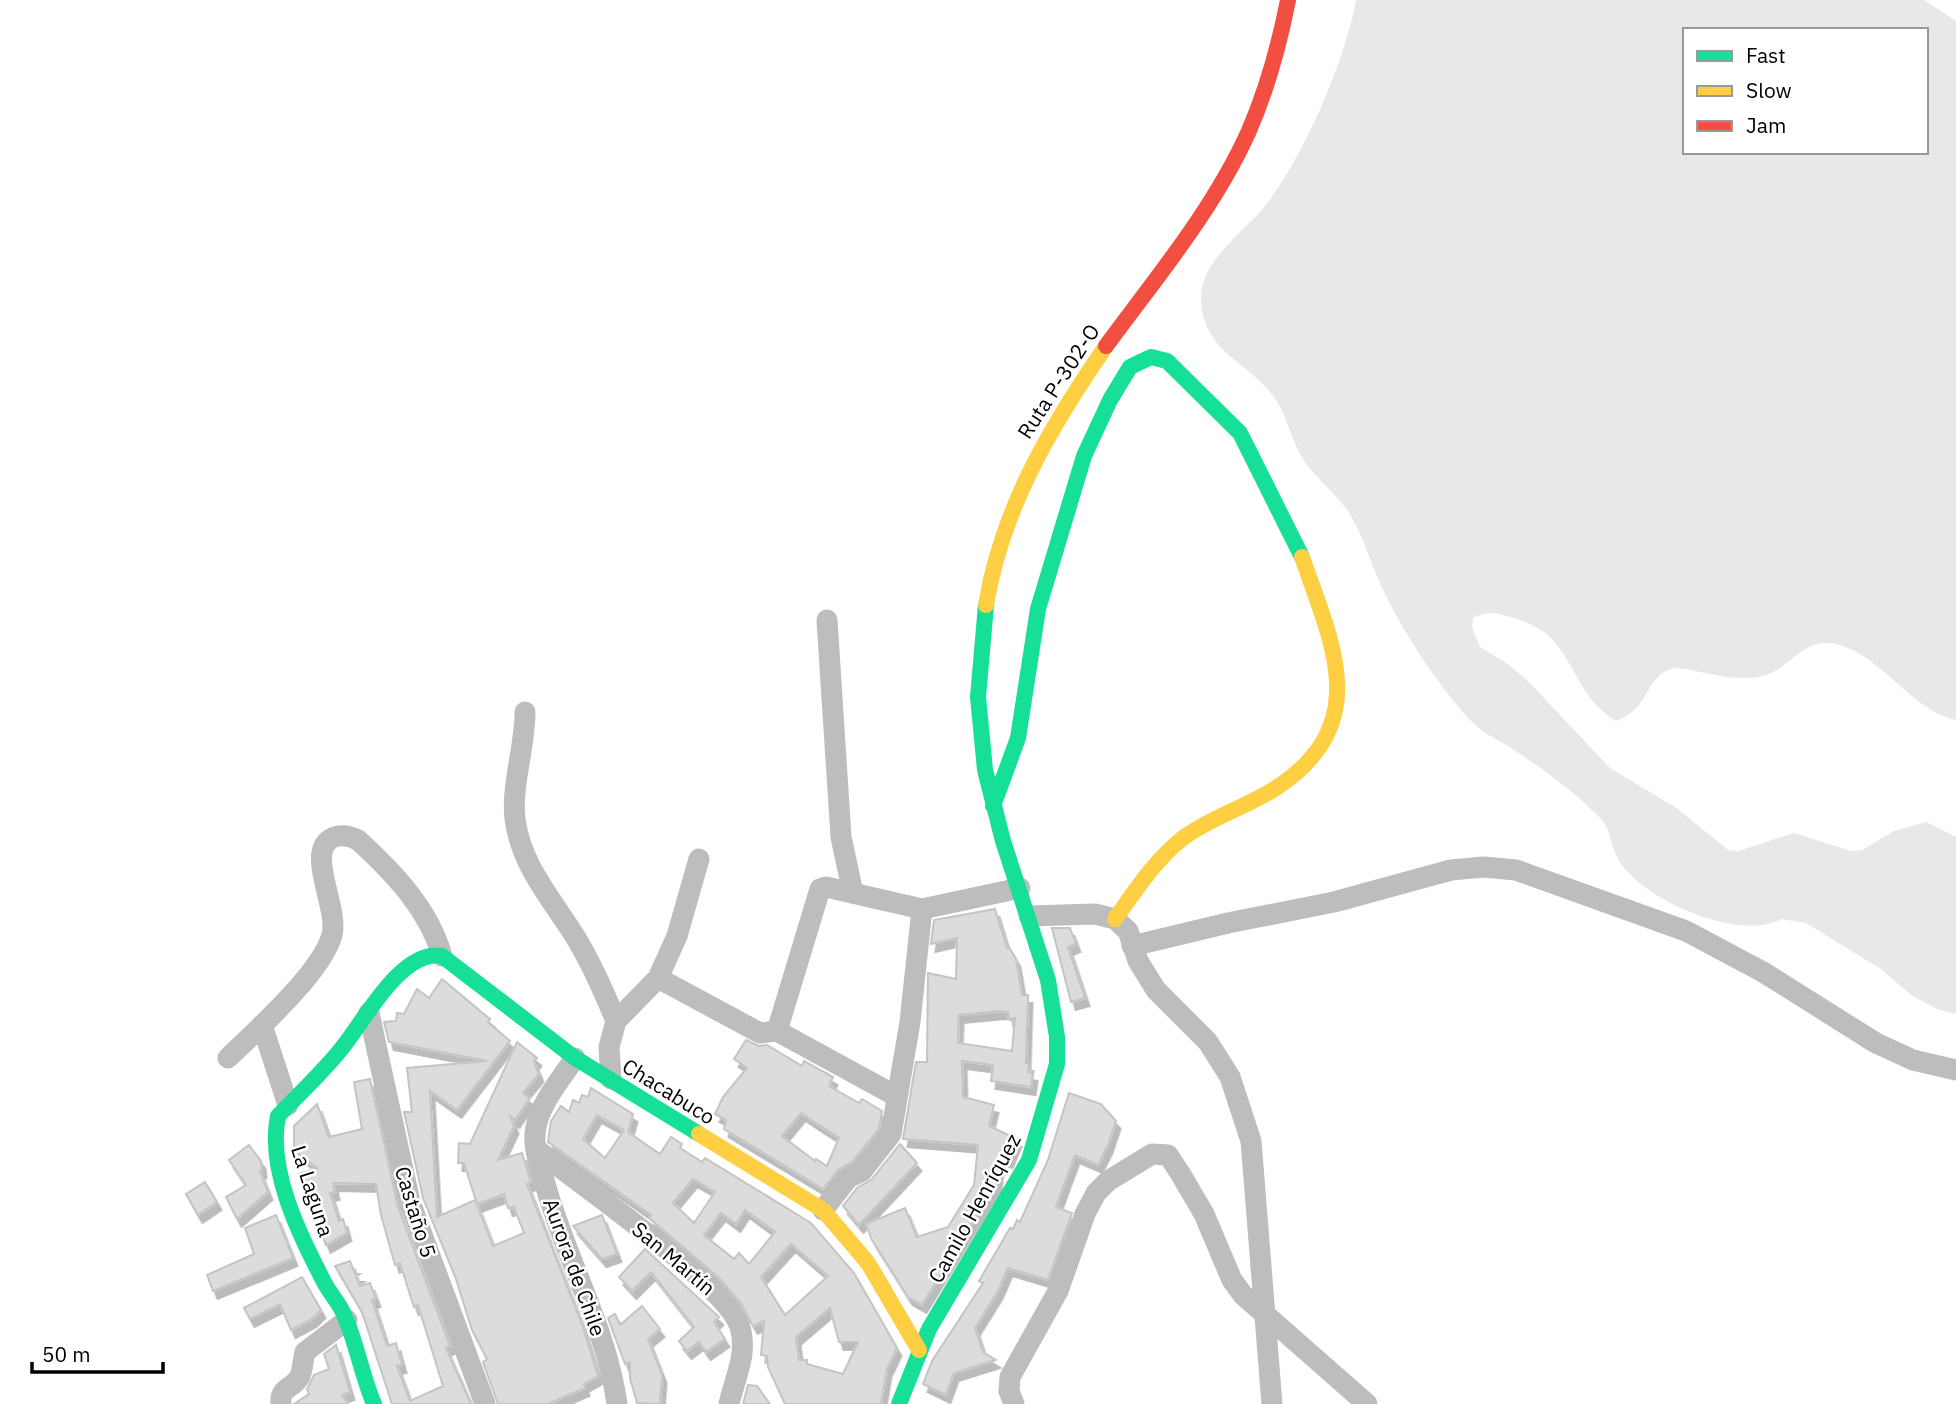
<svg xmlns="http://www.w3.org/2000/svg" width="1956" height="1404" viewBox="0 0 1956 1404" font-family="'IBM Plex Sans',sans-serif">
<defs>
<filter id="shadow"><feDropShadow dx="4.5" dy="8" stdDeviation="0" flood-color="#0004"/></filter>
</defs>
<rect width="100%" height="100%" fill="#fff"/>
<path fill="#e8e8e8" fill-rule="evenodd" d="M 1356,0 L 1924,0 L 1956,21 L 1956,720 C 1910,711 1877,647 1828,643 C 1802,641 1787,670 1763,676 C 1734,683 1705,671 1677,668 C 1645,671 1652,709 1616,721 C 1579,699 1575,661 1549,636 C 1538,626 1523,621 1510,617 C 1496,613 1486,611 1473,618 L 1472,627 L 1480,647 L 1508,664 L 1529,682 L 1610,768 L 1678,809 L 1728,850 L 1739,851 L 1794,833 L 1851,851 L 1862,850 L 1894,831 L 1926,822 L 1956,837 L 1956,1014 L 1937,1009 L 1911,995 L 1881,969 L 1806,923 L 1781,919 C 1740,943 1637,898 1617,857 C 1608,839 1613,829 1595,813 C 1570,788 1541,768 1511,748 C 1497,739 1482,733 1470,720 C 1438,685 1400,628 1381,585 C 1370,562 1364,538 1351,516 C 1338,494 1316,480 1303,459 C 1291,440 1287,415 1274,397 C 1248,361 1203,352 1201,300 C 1199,265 1237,237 1258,214 C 1300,167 1345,62 1356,0 ZM 1685,30 L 1926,30 L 1926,152 L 1685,152 Z"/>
<g fill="#dcdcdc" stroke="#c4c4c4" stroke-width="2" fill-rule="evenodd" filter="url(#shadow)">
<path d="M 995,909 L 1007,948 L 1009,947 L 1016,959 L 1022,995 L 1028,995 L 1026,1063 L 1029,1063 L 1028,1072 L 1033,1073 L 1031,1087 L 991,1081 L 993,1065 L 962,1061 L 963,1097 L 994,1105 L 989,1126 L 1017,1139 L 1008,1160 L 1000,1157 L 997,1182 L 922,1305 L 908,1297 L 872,1240 L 866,1224 L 905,1208 L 917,1237 L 948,1227 L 974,1185 L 978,1145 L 903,1139 L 916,1062 L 927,1062 L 928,973 L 956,979 L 957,938 L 931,944 L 934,920 ZM 1000,1011 L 1008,1012 L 1009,1019 L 1015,1018 L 1012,1051 L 958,1043 L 959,1015 Z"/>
<path d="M 1052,928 L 1070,928 L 1076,944 L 1068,947 L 1085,998 L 1071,1002 Z"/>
<path d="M 442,979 L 490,1019 L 488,1022 L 510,1041 L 457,1110 L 430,1091 L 437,1217 L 475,1200 L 493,1246 L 524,1233 L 514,1207 L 508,1208 L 504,1194 L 477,1204 L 464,1163 L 458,1163 L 459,1143 L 470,1144 L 517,1042 L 537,1058 L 534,1062 L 539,1074 L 523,1093 L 530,1098 L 515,1120 L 510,1116 L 514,1126 L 498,1160 L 522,1153 L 531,1182 L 527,1184 L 583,1327 L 598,1376 L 584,1384 L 585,1388 L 548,1404 L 498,1404 L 483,1362 L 487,1359 L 472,1330 L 456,1279 L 423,1198 L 404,1112 L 412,1112 L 407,1068 L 487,1061 L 389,1042 L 384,1022 L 396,1021 L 397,1013 L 404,1014 L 417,989 L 429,998 Z"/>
<path d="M 746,1040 L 759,1046 L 767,1045 L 802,1066 L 804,1061 L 833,1077 L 829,1086 L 859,1103 L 862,1099 L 882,1111 L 879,1129 L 853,1161 L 838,1170 L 823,1189 L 724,1129 L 726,1120 L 715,1114 L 723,1097 L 747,1068 L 734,1059 ZM 801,1113 L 839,1138 L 827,1166 L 816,1159 L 815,1161 L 782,1136 Z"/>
<path d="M 370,1079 L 398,1207 L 450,1346 L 446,1348 L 471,1404 L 392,1404 L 362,1312 L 335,1266 L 350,1261 L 355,1274 L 360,1274 L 356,1277 L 360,1286 L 370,1283 L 376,1299 L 372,1300 L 387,1346 L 396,1343 L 402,1365 L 397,1366 L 410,1401 L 443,1386 L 418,1305 L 414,1307 L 400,1263 L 395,1265 L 381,1215 L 376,1184 L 333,1183 L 335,1192 L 330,1193 L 339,1221 L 343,1219 L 347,1233 L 326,1245 L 305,1191 L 299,1174 L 317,1168 L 294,1150 L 294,1126 L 317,1104 L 329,1137 L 362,1129 L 354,1082 Z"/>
<path d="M 591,1088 L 633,1114 L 628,1132 L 660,1154 L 671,1137 L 682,1144 L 680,1148 L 702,1162 L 705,1158 L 811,1223 L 854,1273 L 897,1348 L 887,1369 L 881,1404 L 785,1404 L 768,1367 L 767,1356 L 761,1355 L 764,1321 L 753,1326 L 740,1302 L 718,1277 L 649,1218 L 651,1215 L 548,1142 L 551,1121 L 561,1106 L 569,1112 L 573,1100 L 579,1103 L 582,1095 L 588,1097 ZM 597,1115 L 624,1130 L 605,1158 L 583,1139 ZM 693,1179 L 715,1192 L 694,1223 L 673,1203 ZM 745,1210 L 775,1232 L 749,1264 L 739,1253 L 734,1259 L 704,1235 L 721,1213 L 736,1224 ZM 791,1244 L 828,1276 L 785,1315 L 761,1277 ZM 830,1308 L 839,1342 L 858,1342 L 843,1374 L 807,1364 L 807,1360 L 799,1360 L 796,1337 Z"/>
<path d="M 1069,1093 L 1101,1104 L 1116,1121 L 1108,1145 L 1098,1165 L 1075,1155 L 1056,1207 L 1072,1213 L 1048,1280 L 1008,1268 L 998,1291 L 975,1328 L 983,1352 L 996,1360 L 954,1373 L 946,1395 L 923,1384 L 932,1361 L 983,1283 L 979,1281 L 1010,1228 L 1013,1229 L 1017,1220 L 1020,1222 L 1048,1160 Z"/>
<path d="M 900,1144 L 917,1163 L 859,1225 L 843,1206 L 857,1188 L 872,1179 Z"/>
<path d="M 249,1145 L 261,1161 L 262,1170 L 260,1172 L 268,1192 L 237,1219 L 226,1197 L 246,1185 L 229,1160 Z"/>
<path d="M 205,1182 L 217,1202 L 198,1215 L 186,1194 Z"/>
<path d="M 276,1215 L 293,1258 L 213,1291 L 207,1275 L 254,1254 L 245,1228 Z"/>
<path d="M 602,1215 L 617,1254 L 602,1259 L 573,1226 Z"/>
<path d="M 645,1249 L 719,1317 L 714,1322 L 725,1339 L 706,1352 L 699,1342 L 687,1351 L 679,1341 L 694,1327 L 651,1272 L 632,1291 L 619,1277 Z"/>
<path d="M 302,1277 L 321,1310 L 312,1319 L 291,1330 L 280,1304 L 250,1319 L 244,1308 Z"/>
<path d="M 642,1306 L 660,1329 L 648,1339 L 662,1375 L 660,1404 L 637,1403 L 630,1378 L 630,1362 L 625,1364 L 608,1318 L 615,1314 L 620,1325 Z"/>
<path d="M 336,1345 L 350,1392 L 342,1395 L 348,1404 L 294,1404 L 309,1394 L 307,1389 L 314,1375 L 329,1369 L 324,1354 Z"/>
<path d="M 748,1385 L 757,1386 L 770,1404 L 743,1404 Z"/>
</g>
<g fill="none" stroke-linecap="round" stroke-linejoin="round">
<g stroke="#bdbdbd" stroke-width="21">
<path d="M 827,620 L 841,837 L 853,893"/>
<path d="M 525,712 C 525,748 511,786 515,819 C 521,866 552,899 576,938 C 592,964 604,992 616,1021"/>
<path d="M 1029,916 L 1095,914 L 1115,919 L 1128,931 L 1138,961 L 1156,990 L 1208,1042 L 1230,1077 L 1251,1141 L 1272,1404"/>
<path d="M 1132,946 L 1228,923 L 1334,902 L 1451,870 L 1483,867 L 1516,870 L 1686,931 L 1763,972 L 1876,1043 L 1913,1060 L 1956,1070"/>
<path d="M 658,978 L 760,1033 L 777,1031 L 896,1096"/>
<path d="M 369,1013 L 410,1202 L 485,1404"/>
<path d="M 262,1025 L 288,1105"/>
<path d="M 777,1031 L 820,889 L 826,887 L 922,909 L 1020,888"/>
<path d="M 228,1058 C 257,1030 322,972 332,935 C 339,907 305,852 332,838 C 341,834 350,836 358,840 C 393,872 429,909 442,956"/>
<path d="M 575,1058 C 561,1079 541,1102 536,1127 C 532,1145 539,1163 544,1180 C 564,1256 606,1325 617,1404"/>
<path d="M 611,1079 L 609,1047 L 616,1021 L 658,978 L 677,936 L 699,859"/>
<path d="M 536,1149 C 577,1182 727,1285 740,1327 C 748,1354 735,1377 729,1404"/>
<path d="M 823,1210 L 848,1178 L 862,1171 L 891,1134 L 910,1022 L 922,909"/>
<path d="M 281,1404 C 279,1386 294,1389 300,1376 C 303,1369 303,1359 305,1352 L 347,1320"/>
<path d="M 1014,1404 L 1009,1391 L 1010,1377 L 1058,1291 L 1085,1214 L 1096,1193 L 1108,1181 L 1152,1154 L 1168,1155 L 1180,1173 L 1204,1214 L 1232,1280 L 1243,1295 L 1367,1404"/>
</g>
<g stroke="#16e098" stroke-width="16">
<path d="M 993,806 L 1018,738 L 1038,609 L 1084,456 L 1110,400 L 1130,367 L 1151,357 L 1167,361 L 1240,433 L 1302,557"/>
<path d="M 374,1404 C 362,1376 357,1345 345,1317 C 340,1303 329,1293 323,1280 C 299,1234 267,1169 278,1116 C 299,1094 323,1072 342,1048 C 364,1021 402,948 442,956 L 575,1058 L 699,1134"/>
<path d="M 899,1404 L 929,1329 L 1029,1160 L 1057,1064 L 1057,1037 L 1048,980 L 1003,841 L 985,770 L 978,697 L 986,605"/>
</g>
<g stroke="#ffcf43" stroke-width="16">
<path d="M 986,605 C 1002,508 1051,426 1106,346"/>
<path d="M 1115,919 C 1136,890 1155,860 1183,838 C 1211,817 1247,807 1276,788 C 1374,724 1332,644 1302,557"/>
<path d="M 699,1134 L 823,1210 L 868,1263 L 919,1350"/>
</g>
<path stroke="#f24e42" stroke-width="16" d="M 1106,346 C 1156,278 1213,210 1248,133 C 1267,90 1279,46 1288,0"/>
</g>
<g text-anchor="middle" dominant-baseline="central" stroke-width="5" stroke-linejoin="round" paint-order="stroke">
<g font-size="21" fill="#000" stroke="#fff">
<text transform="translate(1058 381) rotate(-57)">Ruta P-302-O</text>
<text transform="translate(669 1091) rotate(32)">Chacabuco</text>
<text transform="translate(313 1191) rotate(72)">La Laguna</text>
<text transform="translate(974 1208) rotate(-61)">Camilo Henríquez</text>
<text transform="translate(416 1212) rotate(73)">Castaño 5</text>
<text transform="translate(674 1258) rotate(40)">San Martín</text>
<text transform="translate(575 1267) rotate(70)">Aurora de Chile</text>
</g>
</g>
<rect x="1683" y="28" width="245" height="126" fill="#ffffff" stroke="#999999" stroke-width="2"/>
<rect x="1697" y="51" width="35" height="10" fill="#16e098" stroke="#999999" stroke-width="2"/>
<text x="1746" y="63" font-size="21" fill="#000000">Fast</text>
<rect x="1697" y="86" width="35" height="10" fill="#ffcf43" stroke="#999999" stroke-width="2"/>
<text x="1746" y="98" font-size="21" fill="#000000">Slow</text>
<rect x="1697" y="121" width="35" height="10" fill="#f24e42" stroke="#999999" stroke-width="2"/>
<text x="1746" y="133" font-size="21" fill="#000000">Jam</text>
<path d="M32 1362v10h131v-10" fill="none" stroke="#000000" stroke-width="3.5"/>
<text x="42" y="1362" font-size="21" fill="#000000" stroke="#ffffff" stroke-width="5" paint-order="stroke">50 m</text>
</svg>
